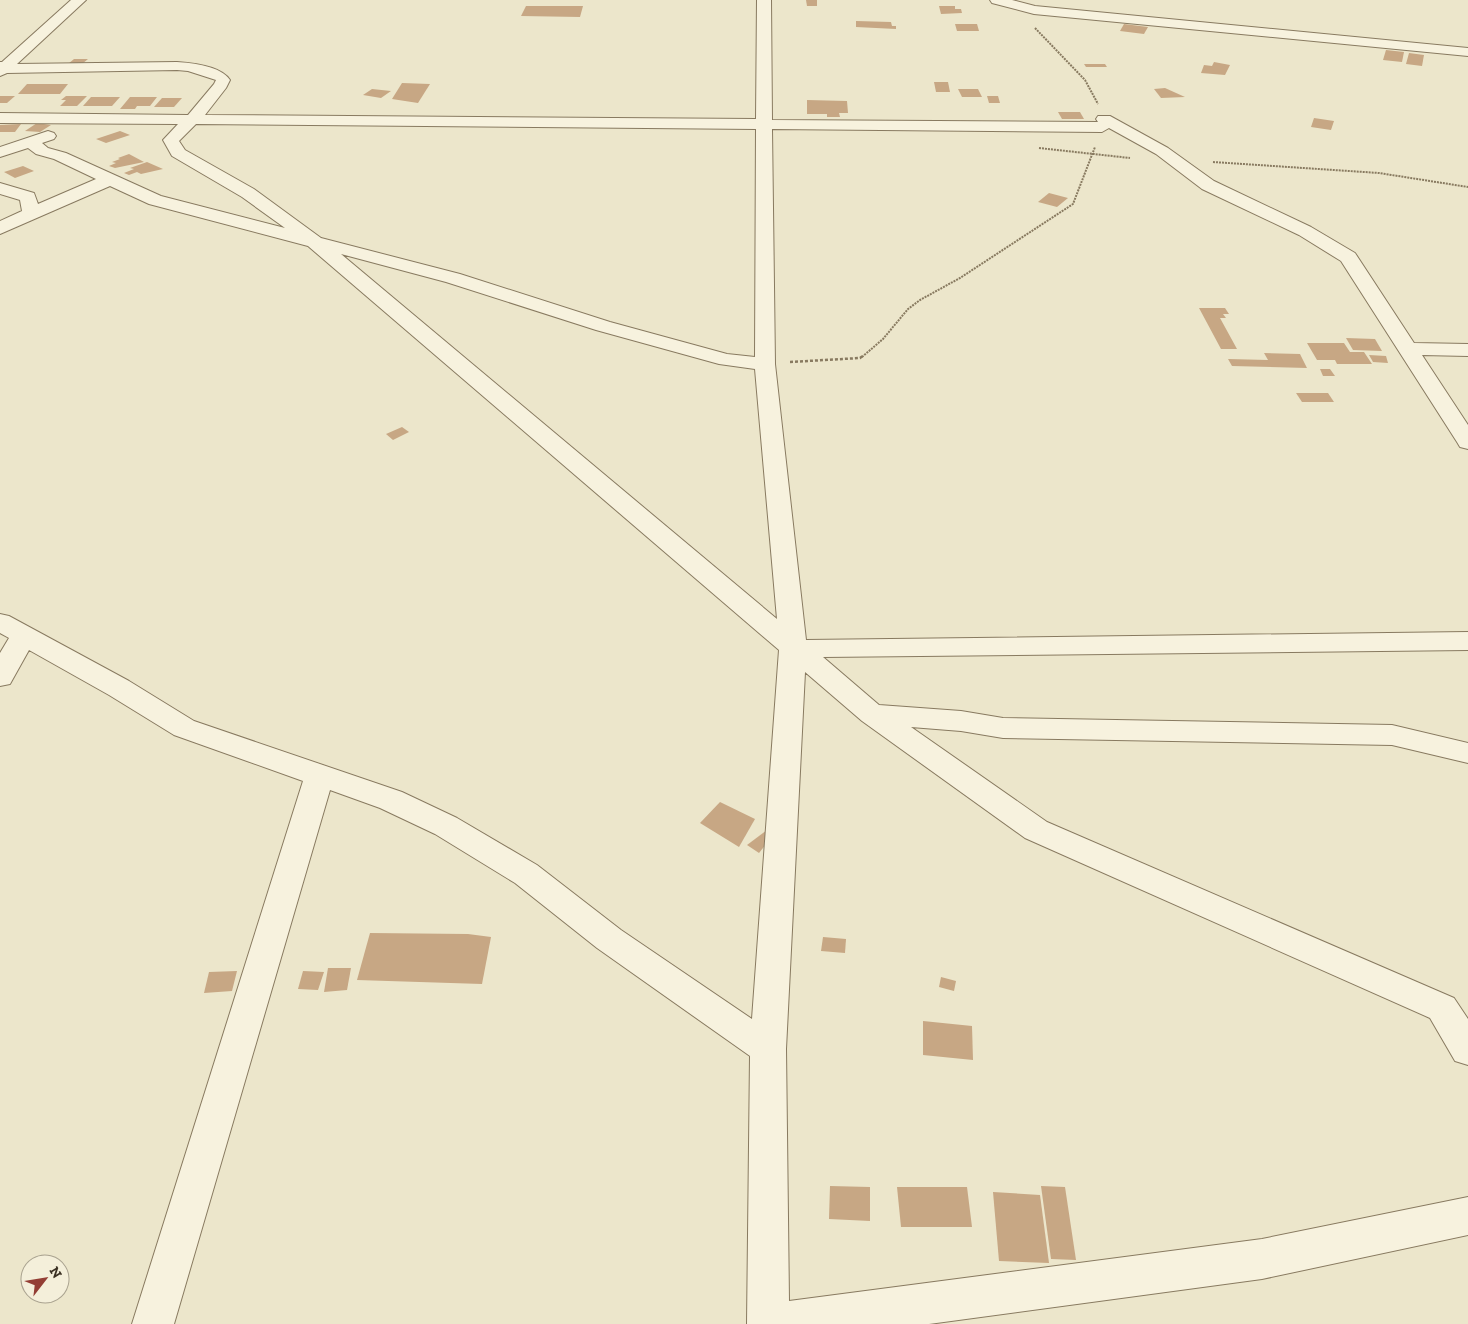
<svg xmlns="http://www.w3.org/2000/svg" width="1468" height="1324" viewBox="0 0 1468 1324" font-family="'Zilla Slab',serif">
<rect width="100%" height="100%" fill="#ece6cb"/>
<g fill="#c7a784">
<path d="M 806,0 L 817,0 L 817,6 L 807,6 Z"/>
<path d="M 526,6 L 583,6 L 580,17 L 521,16 Z"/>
<path d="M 939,6 L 955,6 L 955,9 L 961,9 L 962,13 L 941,14 Z"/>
<path d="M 856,21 L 891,22 L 892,26 L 896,26 L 896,29 L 856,27 Z"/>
<path d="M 955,24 L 977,24 L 979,31 L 957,31 Z"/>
<path d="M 1124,24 L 1148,27 L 1144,34 L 1120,31 Z"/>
<path d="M 1386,50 L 1404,52 L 1402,62 L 1383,60 Z"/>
<path d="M 1409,53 L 1424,55 L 1422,66 L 1406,64 Z"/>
<path d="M 74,59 L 88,59 L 82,64 L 68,64 Z"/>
<path d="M 1214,62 L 1230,65 L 1225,75 L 1201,73 L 1204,65 L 1212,66 Z"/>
<path d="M 1084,64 L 1105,64 L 1107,67 L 1086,67 Z"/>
<path d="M 934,82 L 948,82 L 950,92 L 936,92 Z"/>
<path d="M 402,83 L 430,84 L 418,103 L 392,99 Z"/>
<path d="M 27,84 L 68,84 L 60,94 L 18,94 Z"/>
<path d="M 1165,88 L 1185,97 L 1161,98 L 1154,89 Z"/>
<path d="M 372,89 L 391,91 L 381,98 L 363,95 Z"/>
<path d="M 958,89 L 978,89 L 982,97 L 962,97 Z"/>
<path d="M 0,96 L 15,96 L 7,103 L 0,103 Z"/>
<path d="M 66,96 L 87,96 L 77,106 L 60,106 L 66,100 L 61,100 Z"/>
<path d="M 987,96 L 998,96 L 1000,103 L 989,103 Z"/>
<path d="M 91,97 L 120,97 L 112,106 L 83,106 Z"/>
<path d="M 130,97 L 157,97 L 150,106 L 137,106 L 135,109 L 120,109 Z"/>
<path d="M 162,98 L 182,98 L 174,107 L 154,107 Z"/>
<path d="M 807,100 L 847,101 L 848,113 L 839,113 L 840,117 L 827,117 L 827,114 L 807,114 Z"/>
<path d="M 1058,112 L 1080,112 L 1084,119 L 1062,119 Z"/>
<path d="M 1314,118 L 1334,121 L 1331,130 L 1311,127 Z"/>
<path d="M 37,123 L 51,125 L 40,132 L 25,131 Z"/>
<path d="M 21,124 L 15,132 L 0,132 L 0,125 Z"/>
<path d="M 120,131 L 130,135 L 106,143 L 96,139 Z"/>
<path d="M 129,154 L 144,162 L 115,168 L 109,166 L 116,163 L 112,162 L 120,159 L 118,158 Z"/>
<path d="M 147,162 L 163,169 L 141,174 L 137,172 L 129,175 L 124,173 L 134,169 L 130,168 Z"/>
<path d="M 23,166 L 34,171 L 15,178 L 4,172 Z"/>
<path d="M 1049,193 L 1068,198 L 1057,207 L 1038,202 Z"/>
<path d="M 1199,308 L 1225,308 L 1229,314 L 1223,314 L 1226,318 L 1220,318 L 1237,349 L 1221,349 Z"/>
<path d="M 1346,338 L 1375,339 L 1382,351 L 1353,350 Z"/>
<path d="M 1307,343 L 1344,343 L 1350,352 L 1364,352 L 1372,364 L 1337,364 L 1335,360 L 1317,360 Z"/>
<path d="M 1264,353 L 1300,354 L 1307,368 L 1232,366 L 1228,359 L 1268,360 Z"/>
<path d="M 1369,355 L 1386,356 L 1388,363 L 1373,362 Z"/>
<path d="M 1320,369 L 1330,369 L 1335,376 L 1323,376 Z"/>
<path d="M 1296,393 L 1328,393 L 1334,402 L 1302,402 Z"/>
<path d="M 402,427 L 409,432 L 393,440 L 386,434 Z"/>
<path d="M 720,802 L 755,819 L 739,847 L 700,823 Z"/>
<path d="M 767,830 L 774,834 L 759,853 L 747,845 Z"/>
<path d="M 370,933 L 468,934 L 491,937 L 482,984 L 357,980 Z"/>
<path d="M 823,937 L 846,939 L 845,953 L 821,951 Z"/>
<path d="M 328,968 L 351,968 L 347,990 L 324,992 Z"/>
<path d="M 237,971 L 232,991 L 204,993 L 209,972 Z"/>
<path d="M 303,971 L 324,972 L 318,990 L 298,989 Z"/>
<path d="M 941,977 L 956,981 L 954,991 L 939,987 Z"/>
<path d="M 923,1021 L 972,1026 L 973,1060 L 923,1055 Z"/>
<path d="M 830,1186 L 870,1187 L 870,1221 L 829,1219 Z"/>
<path d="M 1041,1186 L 1065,1187 L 1076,1260 L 1051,1259 Z"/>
<path d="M 897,1187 L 967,1187 L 972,1227 L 901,1227 Z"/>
<path d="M 993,1192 L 1040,1195 L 1049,1263 L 999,1261 Z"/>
</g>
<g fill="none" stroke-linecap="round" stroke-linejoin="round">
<defs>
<g id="street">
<path d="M 71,0 L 86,0 L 17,64 L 177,62 C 193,63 221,66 230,80 L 226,88 L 205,115 L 756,119 L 757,0 L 771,0 L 772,120 L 1098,122 L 1096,119 L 1098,116 L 1110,116 L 1168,148 L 1214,181 L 1311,227 L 1355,253 L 1414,343 L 1468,344 L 1468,356 L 1422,355 L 1468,425 L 1468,449 L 1460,447 L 1457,442 L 1341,261 L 1299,235 L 1202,189 L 1156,154 L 1109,128 L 1102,132 L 772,129 L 775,364 L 806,640 L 1468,632 L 1468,650 L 823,657 L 879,705 L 961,711 L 1003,718 L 1392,725 L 1468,743 L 1468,763 L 1392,745 L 1003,738 L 961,731 L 911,727 L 1047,822 L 1454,998 L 1468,1019 L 1468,1065 L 1455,1061 L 1430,1018 L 1025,838 L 862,721 L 805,672 L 786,1049 L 789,1301 L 1262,1239 L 1468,1197 L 1468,1235 L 1262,1279 L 929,1324 L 747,1324 L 750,1056 L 597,948 L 515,883 L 435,834 L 380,808 L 330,790 L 174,1324 L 132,1324 L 303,781 L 174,735 L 109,695 L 29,650 L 10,684 L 0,686 L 0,653 L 9,638 L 0,633 L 0,614 L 9,616 L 129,681 L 194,721 L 402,792 L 457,818 L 537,865 L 621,930 L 752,1019 L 779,650 L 308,246 L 149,204 L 110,186 L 0,234 L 0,221 L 22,211 L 20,200 L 0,194 L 0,183 L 34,193 L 38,204 L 96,179 L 54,159 L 36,154 L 28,148 L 0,157 L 0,147 L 48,131 L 54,133 L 56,136 L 54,139 L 42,143 L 48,148 L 66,153 L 161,196 L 285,228 L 242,197 L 172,156 L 163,140 L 178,124 L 0,123 L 0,113 L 188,115 L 214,84 L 216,80 L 188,71 L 177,70 L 7,73 L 0,76 L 0,62 L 2,62 ZM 196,124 L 756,129 L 755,357 L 727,354 L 610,322 L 460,274 L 321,238 L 254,189 L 185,150 L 179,141 ZM 341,254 L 446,282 L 596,330 L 719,364 L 755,369 L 777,619 Z"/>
<path d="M 990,0 L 1012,0 L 1035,6 L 1468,48 L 1468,56 L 1034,14 L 992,3 Z"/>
</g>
</defs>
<use href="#street" stroke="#887a60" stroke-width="2"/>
<g stroke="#887a60" stroke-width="2" stroke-dasharray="2 1" stroke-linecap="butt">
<path d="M 1035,28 L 1085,80 L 1098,104"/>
<path d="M 1039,148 L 1130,158"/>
<path d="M 1213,162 L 1379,173 L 1468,187"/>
<path d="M 862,357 L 883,339 L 908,309 L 920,300 L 960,278 L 1073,204 L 1095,147"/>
</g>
<path stroke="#887a60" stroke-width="2.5" stroke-dasharray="3 2" stroke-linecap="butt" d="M 790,362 L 860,358 L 864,355"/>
<use href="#street" fill="#f7f2de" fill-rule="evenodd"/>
</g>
<g transform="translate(45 1279) rotate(59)"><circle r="24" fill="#f4efda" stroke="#aaa390"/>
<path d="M0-4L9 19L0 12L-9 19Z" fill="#933e34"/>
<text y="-8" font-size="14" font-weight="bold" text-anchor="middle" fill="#3a3022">N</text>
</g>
</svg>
